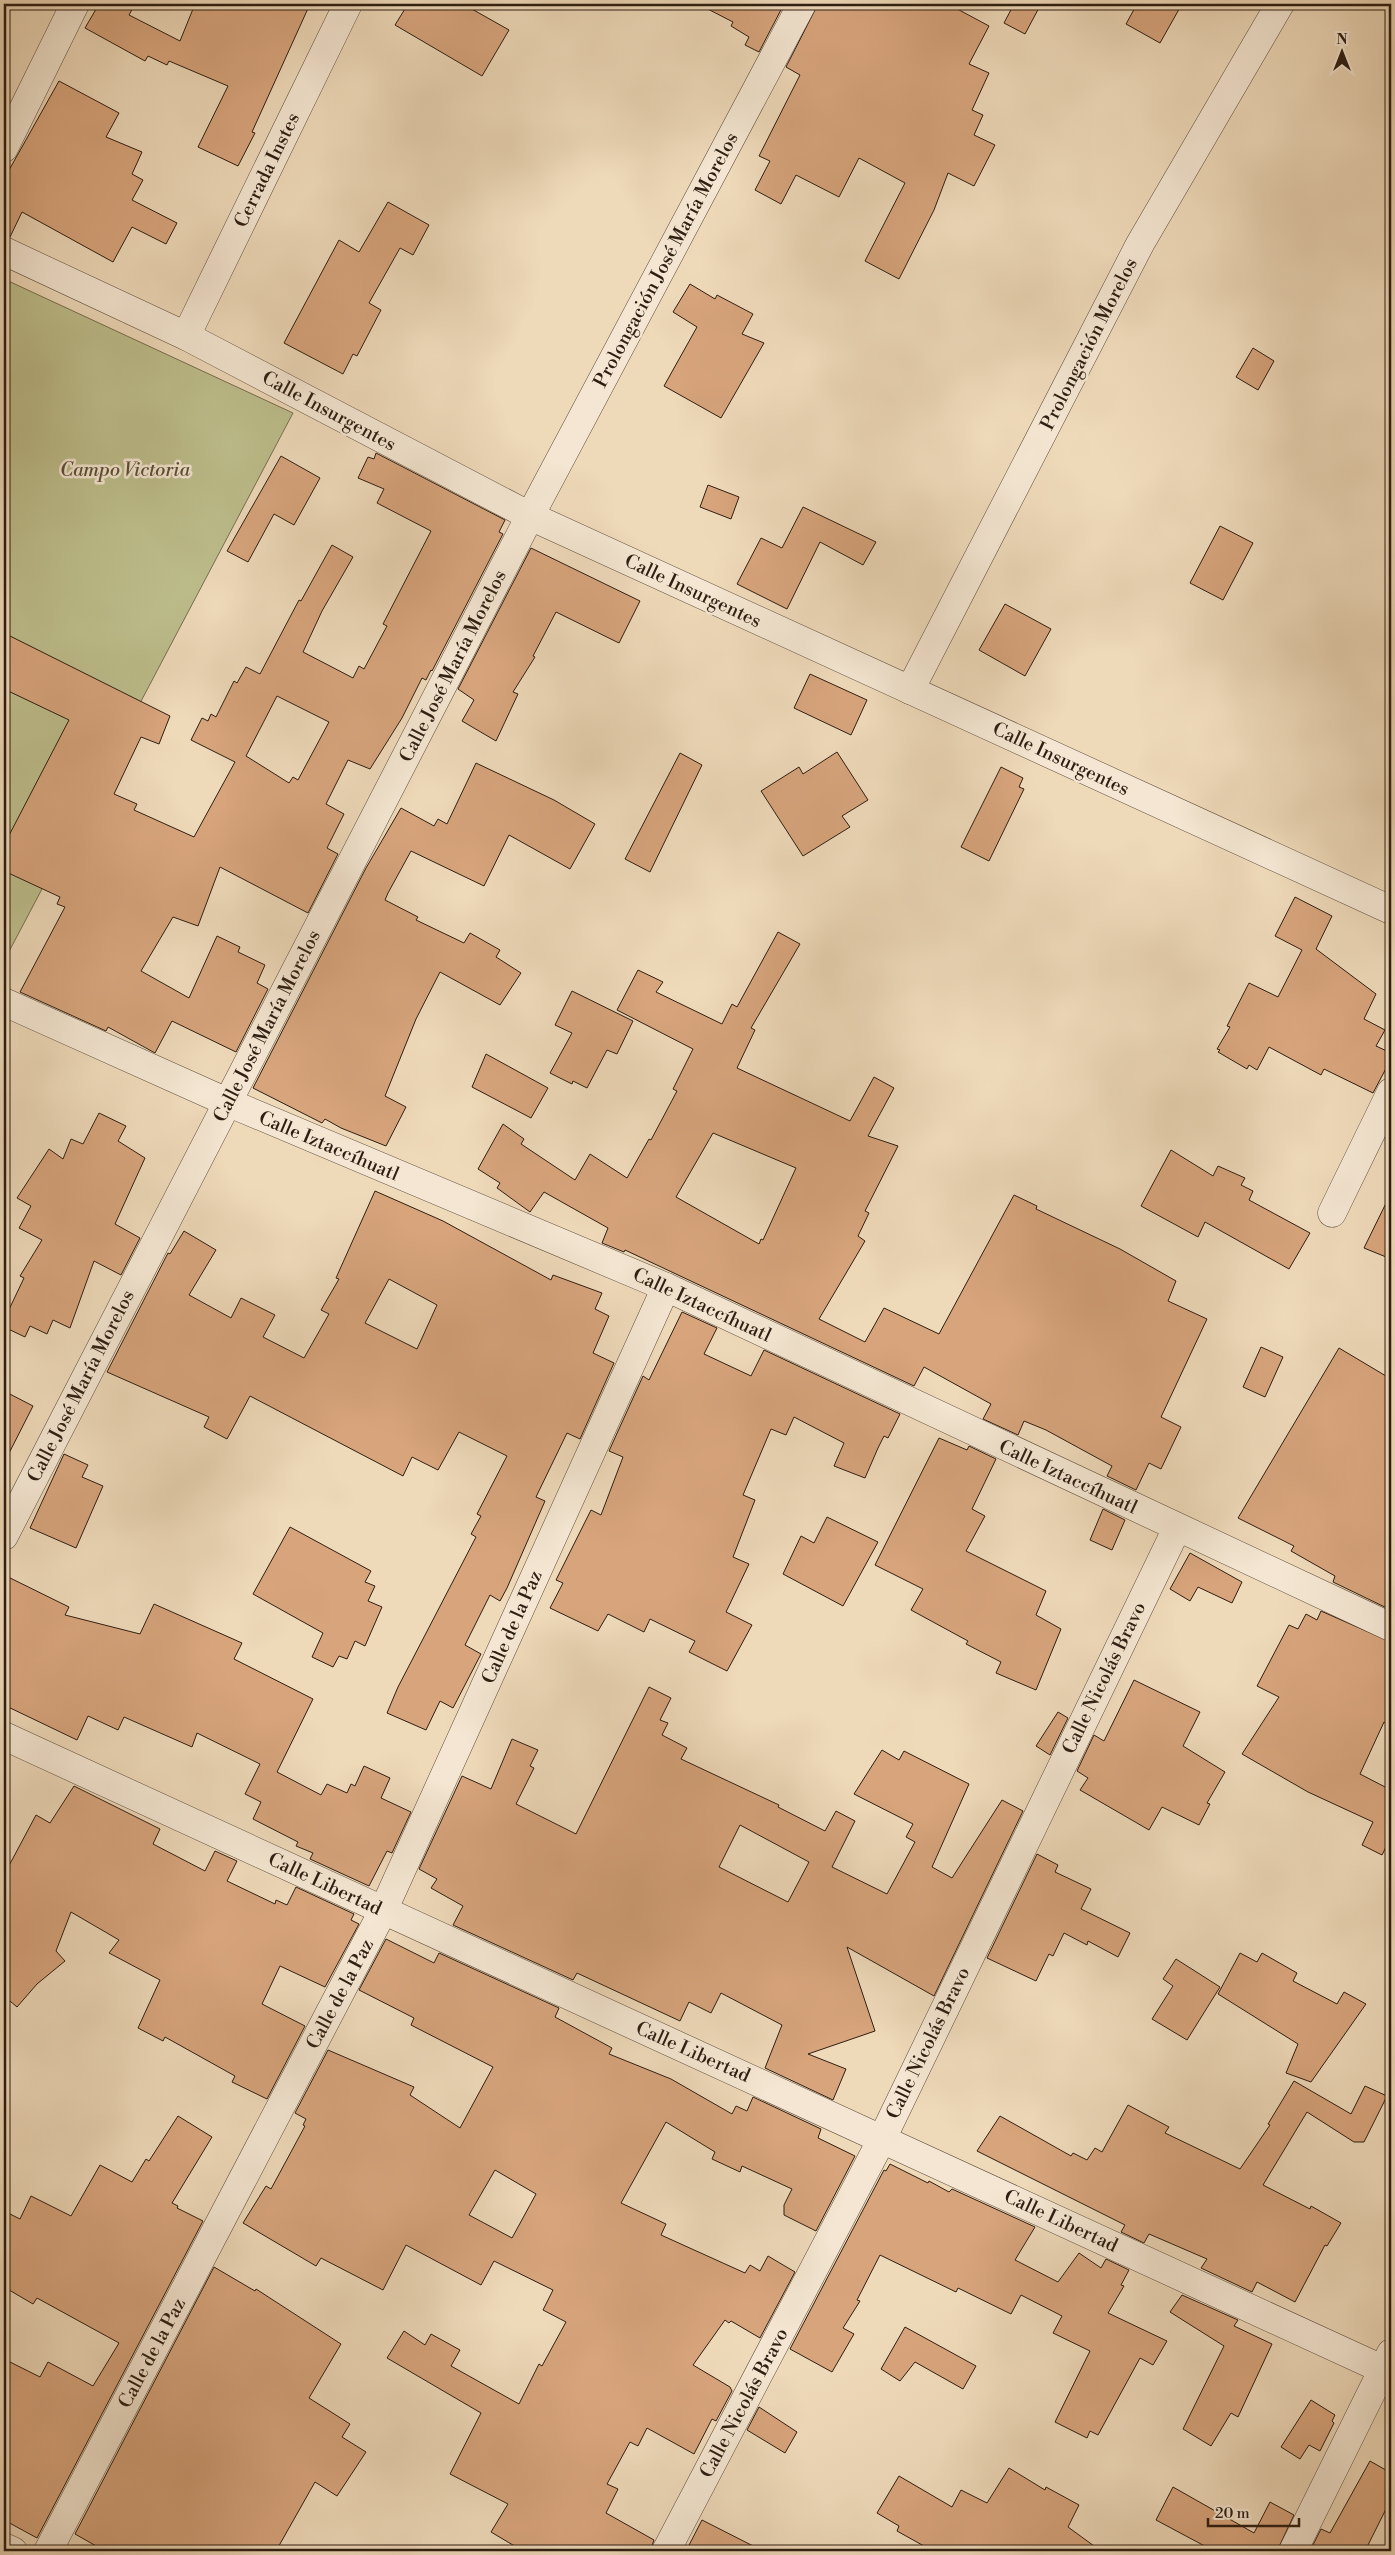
<svg xmlns="http://www.w3.org/2000/svg" width="1395" height="2555" viewBox="0 0 1395 2555" font-family="'Libre Bodoni',serif">
<rect width="100%" height="100%" fill="#eed9b9"/>
<filter id="stains"><feTurbulence type="fractalNoise" baseFrequency=".004" numOctaves="4"/><feColorMatrix values="0 0 0 0 .2 0 0 0 0 .09 0 0 0 0 .02 0 0 0 .5 -.17"/></filter>
<radialGradient id="worn" r=".72"><stop offset=".6" stop-color="#630" stop-opacity="0"/><stop offset="1" stop-color="#630" stop-opacity=".3"/></radialGradient>
<path fill="#bdbe8c" stroke="#766e4f" d="M 4,279 L 293,413 L 4,961 Z"/>
<g fill="#d7a47c" stroke="#2e1e12" fill-rule="evenodd">
<path d="M 99,4 L 135,4 L 129,15 L 180,41 L 195,4 L 310,4 L 252,132 L 255,133 L 238,166 L 198,147 L 228,86 L 169,61 L 167,65 L 148,56 L 145,61 L 85,28 Z"/>
<path d="M 408,4 L 463,4 L 509,30 L 482,76 L 395,25 Z"/>
<path d="M 698,4 L 784,4 L 759,52 L 745,45 L 749,37 L 731,26 L 733,22 Z"/>
<path d="M 818,4 L 948,4 L 989,26 L 969,64 L 989,73 L 972,110 L 983,115 L 974,135 L 995,145 L 974,186 L 948,173 L 934,210 L 899,279 L 865,261 L 905,183 L 859,158 L 839,197 L 796,175 L 781,204 L 755,190 L 770,161 L 759,156 L 800,75 L 786,67 Z"/>
<path d="M 1014,4 L 1041,4 L 1025,34 L 1004,23 Z"/>
<path d="M 1137,4 L 1182,4 L 1160,43 L 1126,24 Z"/>
<path d="M 59,81 L 119,113 L 106,137 L 142,152 L 132,174 L 143,180 L 132,200 L 177,223 L 166,244 L 132,227 L 113,262 L 22,212 L 10,237 L 4,236 L 4,179 Z"/>
<path d="M 388,202 L 429,225 L 413,255 L 400,248 L 369,303 L 381,310 L 357,356 L 353,354 L 343,374 L 284,343 L 339,240 L 359,252 Z"/>
<path d="M 690,284 L 715,299 L 717,295 L 753,314 L 742,334 L 764,343 L 721,418 L 664,386 L 697,327 L 673,312 Z"/>
<path d="M 1253,348 L 1274,361 L 1258,390 L 1236,377 Z"/>
<path d="M 376,453 L 505,520 L 499,532 L 503,534 L 432,671 L 431,670 L 426,680 L 422,678 L 402,718 L 370,769 L 348,760 L 326,804 L 344,814 L 327,848 L 338,854 L 308,913 L 220,867 L 198,926 L 173,917 L 141,971 L 189,998 L 217,936 L 240,947 L 238,952 L 265,965 L 257,983 L 268,989 L 236,1052 L 172,1021 L 155,1053 L 108,1027 L 106,1031 L 20,992 L 65,907 L 57,904 L 60,897 L 4,871 L 4,845 L 69,720 L 4,689 L 4,633 L 170,716 L 159,744 L 141,737 L 114,794 L 137,804 L 134,810 L 194,837 L 235,762 L 191,740 L 202,718 L 208,721 L 211,714 L 216,717 L 234,681 L 237,683 L 246,667 L 260,674 L 299,600 L 301,601 L 332,545 L 353,557 L 322,611 L 303,652 L 353,678 L 359,666 L 364,669 L 387,626 L 383,624 L 431,531 L 377,503 L 384,489 L 358,478 L 368,457 L 374,459 ZM 277,696 L 329,722 L 298,780 L 293,777 L 289,783 L 246,756 Z"/>
<path d="M 281,456 L 320,478 L 294,525 L 274,514 L 248,562 L 227,551 Z"/>
<path d="M 708,485 L 739,497 L 731,519 L 700,507 Z"/>
<path d="M 803,507 L 876,542 L 863,565 L 820,542 L 787,609 L 737,584 L 761,538 L 782,548 Z"/>
<path d="M 1220,526 L 1253,543 L 1223,600 L 1190,583 Z"/>
<path d="M 531,548 L 640,601 L 619,643 L 556,612 L 533,656 L 535,657 L 513,692 L 518,694 L 496,741 L 462,721 L 474,700 L 458,689 Z"/>
<path d="M 1005,604 L 1051,629 L 1025,676 L 979,650 Z"/>
<path d="M 810,674 L 867,700 L 851,735 L 794,708 Z"/>
<path d="M 837,752 L 868,800 L 842,816 L 850,827 L 803,856 L 761,791 L 799,767 L 803,774 Z"/>
<path d="M 680,753 L 702,765 L 650,872 L 625,859 Z"/>
<path d="M 476,763 L 554,800 L 595,824 L 570,869 L 509,835 L 484,886 L 411,851 L 388,893 L 385,900 L 418,917 L 416,920 L 464,943 L 470,933 L 500,950 L 496,957 L 521,973 L 500,1005 L 440,972 L 416,1019 L 385,1096 L 406,1107 L 386,1146 L 341,1128 L 325,1119 L 322,1123 L 253,1088 L 366,868 L 401,808 L 434,826 L 438,819 L 447,824 Z"/>
<path d="M 1001,767 L 1023,778 L 1019,787 L 1024,789 L 989,861 L 961,847 Z"/>
<path d="M 1295,897 L 1332,916 L 1316,949 L 1376,994 L 1364,1019 L 1385,1030 L 1376,1046 L 1391,1053 L 1391,1059 L 1373,1093 L 1324,1069 L 1321,1075 L 1269,1047 L 1257,1070 L 1249,1065 L 1247,1069 L 1218,1052 L 1220,1050 L 1217,1049 L 1230,1027 L 1227,1026 L 1249,983 L 1278,997 L 1302,950 L 1275,936 Z"/>
<path d="M 778,932 L 800,944 L 751,1028 L 755,1030 L 737,1068 L 850,1121 L 874,1077 L 894,1088 L 868,1136 L 898,1146 L 865,1211 L 869,1213 L 858,1236 L 865,1241 L 819,1319 L 865,1342 L 884,1308 L 939,1334 L 1014,1195 L 1037,1206 L 1036,1209 L 1120,1249 L 1176,1281 L 1168,1301 L 1207,1319 L 1161,1417 L 1181,1427 L 1161,1469 L 1149,1463 L 1136,1490 L 1107,1476 L 1112,1466 L 1046,1430 L 1024,1421 L 1018,1435 L 983,1419 L 991,1404 L 924,1367 L 914,1386 L 625,1250 L 624,1252 L 602,1243 L 608,1228 L 544,1192 L 530,1212 L 497,1188 L 500,1183 L 478,1169 L 503,1124 L 524,1139 L 521,1144 L 575,1180 L 590,1154 L 627,1178 L 649,1139 L 651,1140 L 677,1091 L 673,1089 L 693,1049 L 617,1010 L 638,970 L 663,982 L 656,992 L 722,1024 L 732,1004 L 737,1007 ZM 713,1133 L 796,1168 L 763,1240 L 761,1239 L 759,1244 L 676,1197 Z"/>
<path d="M 572,991 L 633,1021 L 617,1054 L 607,1050 L 587,1088 L 573,1081 L 572,1084 L 550,1073 L 572,1033 L 555,1025 Z"/>
<path d="M 486,1054 L 548,1088 L 531,1118 L 472,1087 Z"/>
<path d="M 99,1113 L 126,1126 L 118,1141 L 145,1158 L 115,1224 L 140,1238 L 121,1275 L 94,1261 L 70,1328 L 53,1320 L 47,1334 L 30,1326 L 25,1337 L 4,1327 L 4,1320 L 24,1278 L 20,1276 L 42,1240 L 19,1228 L 31,1206 L 17,1198 L 49,1149 L 63,1159 L 71,1139 L 83,1144 Z"/>
<path d="M 1171,1150 L 1213,1176 L 1218,1166 L 1245,1178 L 1241,1185 L 1253,1191 L 1249,1200 L 1310,1233 L 1289,1269 L 1205,1222 L 1198,1237 L 1141,1206 Z"/>
<path d="M 375,1191 L 443,1221 L 551,1280 L 553,1275 L 602,1293 L 595,1309 L 609,1316 L 593,1353 L 614,1363 L 580,1439 L 567,1433 L 536,1497 L 545,1501 L 507,1588 L 500,1601 L 490,1595 L 465,1645 L 481,1654 L 453,1708 L 440,1701 L 426,1730 L 387,1713 L 398,1687 L 476,1537 L 471,1534 L 481,1516 L 477,1514 L 507,1456 L 459,1432 L 438,1470 L 412,1457 L 403,1476 L 250,1396 L 227,1439 L 204,1427 L 209,1417 L 107,1372 L 168,1253 L 170,1254 L 184,1231 L 216,1250 L 189,1295 L 231,1318 L 241,1298 L 275,1315 L 263,1337 L 304,1358 L 329,1314 L 321,1310 L 339,1279 L 336,1278 ZM 389,1279 L 437,1305 L 417,1349 L 365,1323 Z"/>
<path d="M 1391,1193 L 1391,1259 L 1364,1248 Z"/>
<path d="M 682,1312 L 717,1328 L 704,1354 L 751,1376 L 764,1350 L 900,1414 L 888,1438 L 884,1436 L 878,1448 L 865,1478 L 834,1466 L 844,1443 L 794,1417 L 786,1435 L 771,1429 L 743,1495 L 755,1500 L 733,1557 L 749,1564 L 726,1612 L 752,1625 L 727,1671 L 689,1652 L 695,1641 L 650,1619 L 644,1632 L 608,1614 L 598,1631 L 550,1608 L 563,1583 L 556,1580 L 591,1510 L 601,1515 L 623,1457 L 609,1451 L 643,1376 L 649,1380 Z"/>
<path d="M 1261,1347 L 1283,1357 L 1265,1397 L 1243,1387 Z"/>
<path d="M 1339,1348 L 1391,1379 L 1391,1610 L 1333,1582 L 1335,1576 L 1291,1551 L 1294,1546 L 1238,1518 Z"/>
<path d="M 4,1391 L 33,1406 L 4,1463 Z"/>
<path d="M 939,1438 L 967,1450 L 969,1446 L 996,1459 L 972,1509 L 985,1516 L 966,1551 L 1046,1591 L 1036,1615 L 1061,1629 L 1036,1690 L 996,1673 L 1001,1662 L 966,1644 L 968,1641 L 911,1610 L 923,1589 L 875,1565 Z"/>
<path d="M 64,1454 L 88,1465 L 82,1477 L 103,1486 L 76,1548 L 30,1528 Z"/>
<path d="M 1103,1509 L 1125,1520 L 1112,1550 L 1090,1540 Z"/>
<path d="M 827,1517 L 878,1542 L 843,1606 L 783,1574 L 801,1536 L 814,1543 Z"/>
<path d="M 290,1527 L 371,1571 L 365,1582 L 375,1586 L 368,1601 L 382,1607 L 365,1646 L 355,1641 L 347,1659 L 339,1656 L 333,1667 L 312,1657 L 323,1633 L 253,1594 Z"/>
<path d="M 1190,1553 L 1242,1582 L 1232,1603 L 1198,1587 L 1190,1601 L 1170,1589 Z"/>
<path d="M 4,1575 L 69,1607 L 65,1615 L 140,1634 L 154,1604 L 242,1643 L 234,1659 L 313,1699 L 277,1772 L 321,1795 L 327,1784 L 347,1793 L 351,1784 L 355,1786 L 364,1766 L 390,1778 L 381,1798 L 411,1812 L 392,1853 L 387,1851 L 369,1886 L 310,1859 L 313,1853 L 296,1846 L 298,1842 L 253,1819 L 261,1802 L 245,1794 L 260,1764 L 197,1733 L 192,1747 L 124,1717 L 118,1730 L 88,1716 L 77,1740 L 4,1705 Z"/>
<path d="M 1321,1611 L 1391,1642 L 1391,1726 L 1384,1722 L 1360,1774 L 1389,1789 L 1391,1785 L 1391,1837 L 1382,1855 L 1362,1845 L 1373,1822 L 1308,1792 L 1242,1754 L 1279,1697 L 1257,1686 L 1289,1625 L 1298,1629 L 1306,1614 L 1317,1620 Z"/>
<path d="M 1134,1680 L 1200,1712 L 1183,1746 L 1225,1772 L 1207,1803 L 1210,1804 L 1199,1825 L 1162,1807 L 1149,1830 L 1080,1790 L 1088,1778 L 1077,1771 L 1094,1735 L 1104,1741 Z"/>
<path d="M 649,1687 L 671,1698 L 660,1720 L 668,1723 L 662,1735 L 687,1748 L 681,1759 L 779,1805 L 778,1807 L 825,1831 L 836,1811 L 855,1821 L 832,1867 L 887,1894 L 915,1842 L 906,1837 L 913,1824 L 854,1794 L 882,1750 L 899,1760 L 904,1751 L 969,1784 L 932,1867 L 952,1878 L 1002,1800 L 1023,1811 L 934,1996 L 847,1947 L 875,2031 L 808,2054 L 846,2069 L 833,2100 L 765,2068 L 782,2025 L 721,1993 L 711,2013 L 689,2002 L 680,2021 L 577,1973 L 573,1980 L 453,1925 L 463,1906 L 431,1888 L 437,1879 L 419,1869 L 462,1776 L 491,1789 L 512,1739 L 538,1750 L 530,1766 L 534,1768 L 516,1804 L 576,1834 ZM 740,1825 L 809,1862 L 788,1902 L 719,1867 Z"/>
<path d="M 1058,1712 L 1068,1718 L 1050,1755 L 1036,1746 Z"/>
<path d="M 74,1786 L 160,1829 L 153,1844 L 205,1871 L 215,1851 L 237,1861 L 227,1881 L 275,1904 L 276,1900 L 287,1905 L 296,1887 L 354,1914 L 351,1920 L 359,1924 L 325,1987 L 280,1966 L 262,2004 L 305,2026 L 267,2099 L 232,2082 L 235,2076 L 165,2037 L 163,2041 L 138,2028 L 160,1980 L 109,1953 L 119,1940 L 71,1912 L 56,1951 L 65,1961 L 37,1984 L 17,2007 L 4,1996 L 4,1875 L 36,1815 L 50,1823 Z"/>
<path d="M 1037,1854 L 1058,1865 L 1055,1872 L 1091,1889 L 1081,1909 L 1130,1933 L 1118,1957 L 1088,1941 L 1087,1945 L 1064,1933 L 1053,1956 L 1049,1954 L 1036,1981 L 987,1958 Z"/>
<path d="M 386,1939 L 434,1963 L 439,1953 L 559,2008 L 555,2017 L 612,2048 L 609,2054 L 671,2079 L 732,2114 L 736,2106 L 747,2111 L 753,2097 L 821,2129 L 818,2138 L 855,2156 L 816,2231 L 784,2215 L 784,2205 L 792,2189 L 742,2166 L 740,2172 L 712,2159 L 715,2152 L 666,2122 L 621,2203 L 666,2224 L 661,2235 L 745,2273 L 750,2265 L 760,2271 L 768,2256 L 795,2272 L 760,2338 L 731,2321 L 729,2323 L 725,2320 L 693,2365 L 730,2387 L 732,2391 L 716,2421 L 712,2419 L 694,2454 L 647,2428 L 638,2446 L 630,2442 L 607,2484 L 618,2489 L 606,2513 L 654,2540 L 650,2551 L 523,2551 L 491,2532 L 508,2504 L 450,2474 L 481,2413 L 387,2358 L 404,2331 L 425,2345 L 431,2334 L 460,2350 L 451,2366 L 519,2404 L 539,2364 L 542,2366 L 566,2322 L 543,2310 L 553,2290 L 494,2261 L 481,2285 L 406,2245 L 383,2290 L 321,2258 L 316,2266 L 243,2223 L 266,2186 L 271,2189 L 305,2126 L 303,2125 L 306,2119 L 295,2113 L 328,2050 L 414,2087 L 410,2095 L 460,2128 L 493,2067 L 411,2025 L 414,2018 L 359,1990 ZM 495,2170 L 536,2194 L 512,2238 L 469,2215 Z"/>
<path d="M 1240,1953 L 1257,1962 L 1262,1953 L 1297,1973 L 1293,1981 L 1337,2004 L 1344,1992 L 1366,2004 L 1311,2082 L 1286,2073 L 1298,2044 L 1218,1994 Z"/>
<path d="M 1176,1959 L 1220,1987 L 1187,2040 L 1152,2019 L 1173,1986 L 1163,1979 Z"/>
<path d="M 1294,2081 L 1351,2114 L 1365,2086 L 1387,2096 L 1364,2142 L 1354,2142 L 1307,2112 L 1263,2185 L 1310,2209 L 1311,2206 L 1341,2223 L 1327,2246 L 1325,2245 L 1295,2302 L 1257,2282 L 1252,2292 L 1201,2268 L 1207,2259 L 1149,2234 L 1144,2243 L 1121,2232 L 1125,2225 L 977,2151 L 1000,2116 L 1071,2156 L 1073,2153 L 1087,2160 L 1095,2148 L 1102,2152 L 1128,2105 L 1169,2127 L 1165,2133 L 1240,2169 L 1270,2125 L 1268,2124 Z"/>
<path d="M 178,2116 L 212,2137 L 172,2203 L 178,2206 L 177,2208 L 203,2221 L 37,2538 L 4,2520 L 4,2359 L 40,2377 L 48,2362 L 93,2386 L 119,2343 L 37,2298 L 33,2304 L 4,2287 L 4,2211 L 20,2219 L 31,2196 L 71,2216 L 100,2165 L 132,2182 L 146,2159 L 149,2161 Z"/>
<path d="M 890,2164 L 928,2183 L 929,2181 L 949,2192 L 952,2189 L 1035,2227 L 1015,2260 L 1058,2282 L 1079,2253 L 1101,2268 L 1106,2259 L 1129,2270 L 1121,2285 L 1124,2286 L 1108,2313 L 1167,2341 L 1153,2365 L 1140,2358 L 1098,2435 L 1090,2431 L 1087,2438 L 1055,2422 L 1090,2351 L 1053,2333 L 1062,2316 L 1021,2295 L 1011,2314 L 958,2288 L 956,2292 L 880,2255 L 857,2300 L 860,2301 L 843,2328 L 854,2334 L 832,2372 L 790,2349 L 884,2170 L 886,2171 Z"/>
<path d="M 214,2267 L 255,2291 L 256,2289 L 341,2344 L 309,2398 L 350,2424 L 342,2437 L 366,2452 L 337,2496 L 315,2482 L 276,2551 L 105,2551 L 75,2534 Z"/>
<path d="M 1182,2295 L 1238,2320 L 1234,2326 L 1272,2344 L 1238,2417 L 1231,2413 L 1211,2446 L 1183,2429 L 1224,2346 L 1170,2312 Z"/>
<path d="M 905,2327 L 976,2366 L 963,2389 L 915,2362 L 900,2381 L 881,2369 Z"/>
<path d="M 1311,2400 L 1335,2415 L 1332,2421 L 1334,2423 L 1320,2451 L 1309,2445 L 1300,2459 L 1281,2447 Z"/>
<path d="M 759,2407 L 797,2432 L 785,2453 L 747,2430 Z"/>
<path d="M 1370,2461 L 1391,2473 L 1391,2499 L 1365,2551 L 1310,2551 L 1321,2529 L 1330,2533 Z"/>
<path d="M 1009,2468 L 1045,2490 L 1046,2487 L 1079,2505 L 1068,2527 L 1101,2551 L 933,2551 L 897,2531 L 899,2526 L 877,2513 L 899,2476 L 952,2507 L 961,2490 L 987,2503 Z"/>
<path d="M 1173,2487 L 1254,2533 L 1270,2502 L 1294,2515 L 1277,2551 L 1214,2551 L 1156,2520 Z"/>
<path d="M 702,2520 L 763,2551 L 686,2551 Z"/>
</g>
<g fill="none" stroke-linecap="round" stroke-linejoin="round">
<defs>
<g id="minor">
<path d="M 4,148 L 75,4"/>
<path d="M 4,251 L 186,336 L 530,516 L 1391,910"/>
<path d="M 186,336 L 348,4"/>
<path d="M 910,690 L 1140,244 L 1280,4"/>
<path d="M 4,1002 L 227,1102 L 666,1287 L 1391,1627"/>
<path d="M 1332,1213 L 1391,1092"/>
<path d="M 4,1536 L 530,516 L 802,4"/>
<path d="M 4,1736 L 1382,2369"/>
<path d="M 4,2547 L 13,2551"/>
<path d="M 48,2551 L 383,1911 L 666,1287"/>
<path d="M 666,2551 L 882,2139 L 1177,1528"/>
<path d="M 1293,2551 L 1391,2353"/>
</g>
</defs>
<use href="#minor" stroke="#5e4d3c" stroke-width="29"/>
<use href="#minor" stroke="#f4e6d2" stroke-width="28"/>
</g>
<g text-anchor="middle" dominant-baseline="central" stroke-width="5" stroke-linejoin="round" paint-order="stroke">
<g font-size="19" fill="#2e1e12" stroke="#f4e6d2">
<text transform="translate(267 170) rotate(-64)">Cerrada Instes</text>
<text transform="translate(666 260) rotate(-62)">Prolongación José María Morelos</text>
<text transform="translate(1089 344) rotate(-63)">Prolongación Morelos</text>
<text transform="translate(329 411) rotate(28)">Calle Insurgentes</text>
<text transform="translate(693 591) rotate(25)">Calle Insurgentes</text>
<text transform="translate(453 666) rotate(-63)">Calle José María Morelos</text>
<text transform="translate(1061 759) rotate(25)">Calle Insurgentes</text>
<text transform="translate(267 1026) rotate(-63)">Calle José María Morelos</text>
<text transform="translate(329 1146) rotate(23)">Calle Iztaccíhuatl</text>
<text transform="translate(702 1305) rotate(25)">Calle Iztaccíhuatl</text>
<text transform="translate(81 1386) rotate(-63)">Calle José María Morelos</text>
<text transform="translate(1068 1477) rotate(25)">Calle Iztaccíhuatl</text>
<text transform="translate(512 1627) rotate(-66)">Calle de la Paz</text>
<text transform="translate(1104 1678) rotate(-64)">Calle Nicolás Bravo</text>
<text transform="translate(325 1884) rotate(25)">Calle Libertad</text>
<text transform="translate(340 1994) rotate(-62)">Calle de la Paz</text>
<text transform="translate(928 2043) rotate(-64)">Calle Nicolás Bravo</text>
<text transform="translate(693 2052) rotate(24)">Calle Libertad</text>
<text transform="translate(1061 2221) rotate(25)">Calle Libertad</text>
<text transform="translate(152 2353) rotate(-62)">Calle de la Paz</text>
<text transform="translate(744 2403) rotate(-62)">Calle Nicolás Bravo</text>
</g>
<g font-size="19" font-style="italic" fill="#594e37" stroke="#f4e6d2">
<text x="125" y="470">Campo Victoria</text>
</g>
</g>
<rect width="1395" height="2555" fill="none" stroke="#eed9b9" stroke-width="20"/>
<rect x="5" y="5" width="1385" height="2545" fill="none" stroke="#2e1e12" stroke-width="2.5"/>
<rect x="10" y="10" width="1375" height="2535" fill="none" stroke="#2e1e12"/>
<g transform="translate(1342 52)" stroke="#f4e6d2" stroke-width="4" paint-order="stroke">
<path d="M0-4L9 19L0 12L-9 19Z" fill="#2e1e12"/>
<text y="-8" font-size="14" font-weight="bold" text-anchor="middle" fill="#2e1e12">N</text>
</g>
<path d="M1208 2518v8h91v-8" fill="none" stroke="#2e1e12" stroke-width="2.5"/>
<text x="1215" y="2518" font-size="15" fill="#2e1e12" stroke="#f4e6d2" stroke-width="4" paint-order="stroke">20 m</text>
<rect width="100%" height="100%" filter="url(#stains)"/>
<rect width="100%" height="100%" fill="url(#worn)"/>
</svg>
